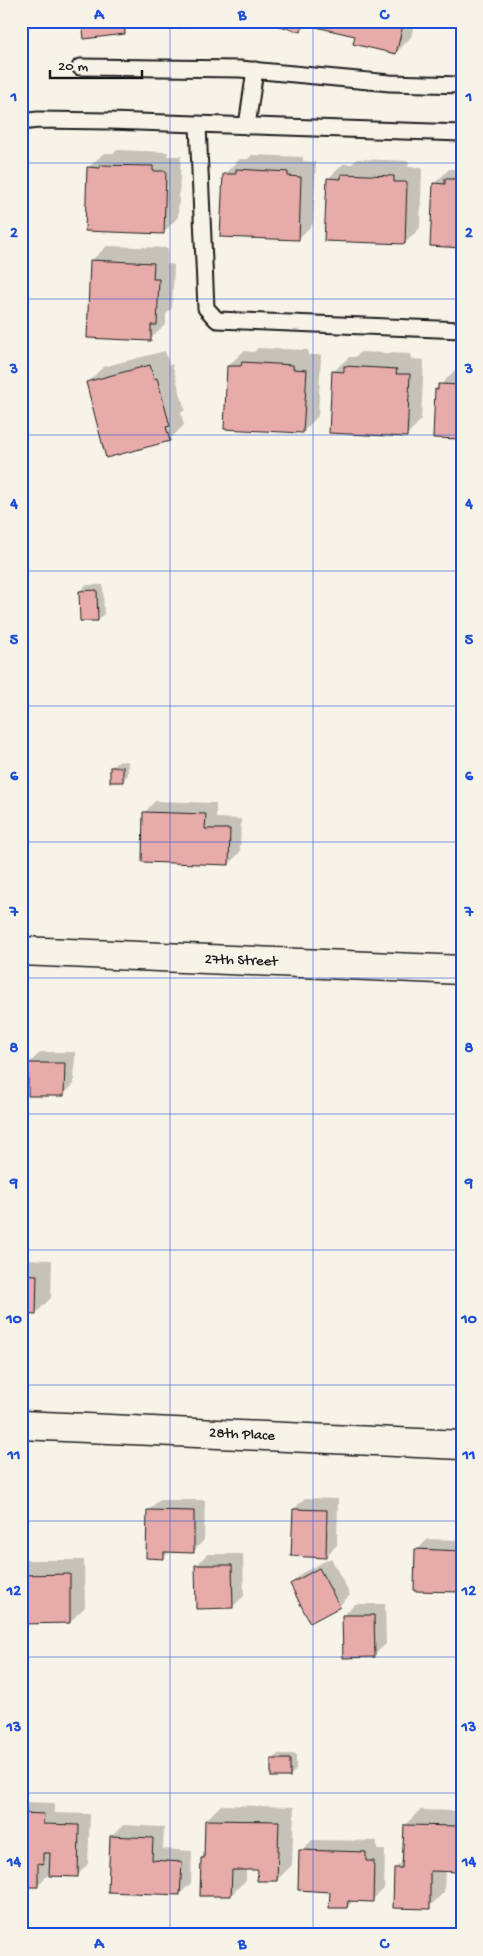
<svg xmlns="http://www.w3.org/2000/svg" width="483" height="1956" viewBox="0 0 483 1956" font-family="'Gochi Hand',sans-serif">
<rect width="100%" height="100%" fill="#f7f3e8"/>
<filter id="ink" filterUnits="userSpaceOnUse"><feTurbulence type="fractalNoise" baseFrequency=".02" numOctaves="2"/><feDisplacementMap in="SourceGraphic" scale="10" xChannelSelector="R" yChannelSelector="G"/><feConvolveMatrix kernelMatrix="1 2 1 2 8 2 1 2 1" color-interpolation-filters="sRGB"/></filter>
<g filter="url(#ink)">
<g fill="#0003">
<path d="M 83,21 L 135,22 L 124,33 Z"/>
<path d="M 261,21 L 415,21 L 411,37 L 396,53 L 356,35 L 307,24 L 301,31 Z"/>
<path d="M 117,150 L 168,152 L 167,156 L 181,156 L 178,217 L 163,233 L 88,168 L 104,153 L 114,153 Z"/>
<path d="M 252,155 L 303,157 L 303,161 L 316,162 L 313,224 L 298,239 L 224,174 L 240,159 L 248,159 Z"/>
<path d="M 357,159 L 409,161 L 408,167 L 422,168 L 420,228 L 405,243 L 328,179 L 343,164 L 352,164 Z"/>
<path d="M 462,164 L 462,246 L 434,184 L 449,169 L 457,169 Z"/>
<path d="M 107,246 L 168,248 L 167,264 L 174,265 L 172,308 L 166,314 L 166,324 L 150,339 L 91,261 Z"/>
<path d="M 258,348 L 308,350 L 308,355 L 321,355 L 318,416 L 303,432 L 228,366 L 244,351 L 254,352 Z"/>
<path d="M 165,351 L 169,365 L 172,364 L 185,410 L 181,413 L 184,425 L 169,440 L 87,383 L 103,367 Z"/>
<path d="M 361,352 L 411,354 L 411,359 L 424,360 L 421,420 L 406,436 L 333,372 L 349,357 L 355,357 Z"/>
<path d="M 455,370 L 462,370 L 462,438 L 436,390 Z"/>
<path d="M 86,585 L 103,585 L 104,614 L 98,620 L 81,620 L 80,591 Z"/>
<path d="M 128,761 L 128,775 L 123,781 L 111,768 L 117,762 Z"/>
<path d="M 155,801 L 216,803 L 216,818 L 241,819 L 240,852 L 229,864 L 144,813 Z"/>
<path d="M 41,1052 L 75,1052 L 74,1084 L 63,1095 L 29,1063 Z"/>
<path d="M 21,1259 L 52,1260 L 51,1298 L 36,1313 L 21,1313 Z"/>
<path d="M 305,1498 L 338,1499 L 337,1545 L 325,1557 L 294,1509 Z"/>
<path d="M 159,1500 L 205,1500 L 204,1540 L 193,1552 L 170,1551 L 163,1558 L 148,1511 Z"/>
<path d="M 428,1539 L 462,1540 L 462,1591 L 417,1550 Z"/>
<path d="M 207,1554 L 243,1554 L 244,1596 L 232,1607 L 196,1566 Z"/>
<path d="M 331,1558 L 350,1595 L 339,1606 L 291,1584 L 302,1573 Z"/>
<path d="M 25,1560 L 84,1560 L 85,1607 L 70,1622 L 21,1623 L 21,1564 Z"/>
<path d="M 355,1604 L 385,1604 L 386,1644 L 374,1655 L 343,1616 Z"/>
<path d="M 278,1754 L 296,1754 L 296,1770 L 290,1776 L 273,1760 Z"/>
<path d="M 22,1802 L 54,1803 L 54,1813 L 90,1814 L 88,1864 L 77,1876 L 51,1872 L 37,1886 L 21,1886 Z"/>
<path d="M 221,1805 L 294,1807 L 292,1865 L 277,1880 L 259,1869 L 246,1869 L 246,1880 L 231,1895 L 202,1858 L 206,1855 L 206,1820 Z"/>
<path d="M 420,1810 L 462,1811 L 462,1870 L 445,1870 L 444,1892 L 429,1907 L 395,1869 L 404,1860 L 405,1825 Z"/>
<path d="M 123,1825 L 164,1827 L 163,1849 L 192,1851 L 191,1883 L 180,1894 L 111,1837 Z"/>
<path d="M 312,1840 L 377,1841 L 377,1850 L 385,1850 L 384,1889 L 372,1900 L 354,1900 L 347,1907 L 331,1891 L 301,1851 Z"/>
</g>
<g fill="#e7acaa" stroke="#1c1c1c">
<path d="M 82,21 L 157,21 L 124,25 L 125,34 L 84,39 Z"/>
<path d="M 176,21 L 221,21 L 221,23 L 177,28 Z"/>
<path d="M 260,21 L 404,21 L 396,54 L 353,44 L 355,36 L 303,24 L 301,32 Z"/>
<path d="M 456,21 L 462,21 L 462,56 L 461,56 Z"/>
<path d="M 100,165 L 153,166 L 153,171 L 166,171 L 164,234 L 85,231 L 87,167 L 100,168 Z"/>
<path d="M 236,169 L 288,172 L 288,176 L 301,177 L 299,240 L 220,237 L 223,174 L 236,174 Z"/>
<path d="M 341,174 L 394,176 L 394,182 L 407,182 L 405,244 L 324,241 L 327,178 L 341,179 Z"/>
<path d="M 445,179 L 462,179 L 462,248 L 430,246 L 433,183 L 445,184 Z"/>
<path d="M 90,260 L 154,263 L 153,279 L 159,279 L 157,325 L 151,325 L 151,341 L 87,338 Z"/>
<path d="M 242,362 L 293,365 L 293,369 L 307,370 L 303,433 L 224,429 L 227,366 L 241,366 Z"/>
<path d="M 150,365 L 154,379 L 157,378 L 170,426 L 166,427 L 170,441 L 106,458 L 86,382 Z"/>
<path d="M 344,366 L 397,369 L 396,374 L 410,374 L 407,437 L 329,433 L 332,371 L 344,372 Z"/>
<path d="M 438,384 L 462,385 L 462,439 L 433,438 L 435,389 L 438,390 Z"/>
<path d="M 97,590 L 98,621 L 80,621 L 79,591 Z"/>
<rect x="110" y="767" width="13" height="15"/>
<path d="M 143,812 L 206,814 L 205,829 L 230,829 L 229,865 L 142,862 Z"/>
<path d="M 28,1063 L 65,1063 L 64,1096 L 28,1096 Z"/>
<path d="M 21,1274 L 37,1275 L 36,1315 L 21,1314 Z"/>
<path d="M 293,1509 L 327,1510 L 326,1558 L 291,1556 Z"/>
<path d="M 147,1510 L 194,1511 L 194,1553 L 164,1552 L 164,1559 L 146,1558 Z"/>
<path d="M 415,1549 L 462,1551 L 462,1592 L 414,1591 Z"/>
<path d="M 195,1565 L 232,1565 L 233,1608 L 196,1609 Z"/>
<path d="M 319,1568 L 340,1607 L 310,1623 L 290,1584 Z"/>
<path d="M 70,1574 L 70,1623 L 21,1624 L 21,1575 Z"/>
<path d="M 342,1615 L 374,1615 L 375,1657 L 343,1658 Z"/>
<rect x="271" y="1759" width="19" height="18"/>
<path d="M 21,1813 L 44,1814 L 43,1824 L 79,1825 L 78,1877 L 49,1876 L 50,1853 L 43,1853 L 43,1864 L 38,1863 L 38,1887 L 21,1887 Z"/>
<path d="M 205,1820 L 279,1821 L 277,1881 L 257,1881 L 258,1870 L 232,1870 L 231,1896 L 200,1896 L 201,1858 L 204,1858 Z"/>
<path d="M 404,1825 L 462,1826 L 462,1872 L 430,1871 L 430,1909 L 393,1908 L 394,1868 L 402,1868 Z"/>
<path d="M 110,1836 L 153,1838 L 152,1860 L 182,1862 L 180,1895 L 108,1892 Z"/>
<path d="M 299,1850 L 366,1852 L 366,1861 L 374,1861 L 373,1902 L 348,1901 L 347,1908 L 329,1908 L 330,1892 L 298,1890 Z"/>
</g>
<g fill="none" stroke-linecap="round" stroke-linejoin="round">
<defs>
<g id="lane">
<path d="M 80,67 L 240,69 L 390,83 L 462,85"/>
<path d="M 21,122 L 38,120 L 109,121 L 462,133"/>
<path d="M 198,125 L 206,308 L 217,320 L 462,330"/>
<path d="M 247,126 L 255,70"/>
</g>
<path id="street" d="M 21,1425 L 462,1445"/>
<path id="secondary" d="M 21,951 L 462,970"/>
</defs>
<use href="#lane" stroke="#1c1c1c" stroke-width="19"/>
<use href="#street" stroke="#1c1c1c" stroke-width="31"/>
<use href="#secondary" stroke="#1c1c1c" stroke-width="31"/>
<use href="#lane" stroke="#f7f3e8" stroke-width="15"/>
<use href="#street" stroke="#f7f3e8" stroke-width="28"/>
<use href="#secondary" stroke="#f7f3e8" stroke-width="28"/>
</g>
</g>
<path fill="none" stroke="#1d4ed8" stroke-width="1" stroke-opacity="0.55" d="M 170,21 L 170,1935M 313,21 L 313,1935M 21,163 L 462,163M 21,299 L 462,299M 21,435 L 462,435M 21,571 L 462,571M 21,706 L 462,706M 21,842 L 462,842M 21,978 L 462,978M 21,1114 L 462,1114M 21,1250 L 462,1250M 21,1385 L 462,1385M 21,1521 L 462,1521M 21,1657 L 462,1657M 21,1793 L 462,1793"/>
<g text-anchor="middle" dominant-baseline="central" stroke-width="4.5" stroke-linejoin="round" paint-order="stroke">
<g font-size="15" fill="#1c1c1c" stroke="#f7f3e8">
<text transform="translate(241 961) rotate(2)">27th Street</text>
<text transform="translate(242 1435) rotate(3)">28th Place</text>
</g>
</g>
<rect width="483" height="1956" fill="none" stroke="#f7f3e8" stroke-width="55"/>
<path d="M50 70v8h92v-8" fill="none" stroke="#1c1c1c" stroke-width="2.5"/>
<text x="58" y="70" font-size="15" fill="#1c1c1c" stroke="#f7f3e8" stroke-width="4" paint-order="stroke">20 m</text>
<rect x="28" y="28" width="428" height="1900" fill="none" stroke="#1d4ed8" stroke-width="2"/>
<g font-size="16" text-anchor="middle" font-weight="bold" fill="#1d4ed8">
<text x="99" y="19">A</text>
<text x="242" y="19">B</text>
<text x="384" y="19">C</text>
<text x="14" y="101">1</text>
<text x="469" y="101">1</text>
<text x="14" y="237">2</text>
<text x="469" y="237">2</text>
<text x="14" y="373">3</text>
<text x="469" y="373">3</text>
<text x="14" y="508">4</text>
<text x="469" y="508">4</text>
<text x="14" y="644">5</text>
<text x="469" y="644">5</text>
<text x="14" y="780">6</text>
<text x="469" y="780">6</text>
<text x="14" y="916">7</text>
<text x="469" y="916">7</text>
<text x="14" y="1052">8</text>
<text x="469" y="1052">8</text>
<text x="14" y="1187">9</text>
<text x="469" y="1187">9</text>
<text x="14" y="1323">10</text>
<text x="469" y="1323">10</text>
<text x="14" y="1459">11</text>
<text x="469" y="1459">11</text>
<text x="14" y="1595">12</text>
<text x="469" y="1595">12</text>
<text x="14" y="1731">13</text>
<text x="469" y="1731">13</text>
<text x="14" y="1866">14</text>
<text x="469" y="1866">14</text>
<text x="99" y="1948">A</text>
<text x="242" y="1948">B</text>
<text x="384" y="1948">C</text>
</g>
</svg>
